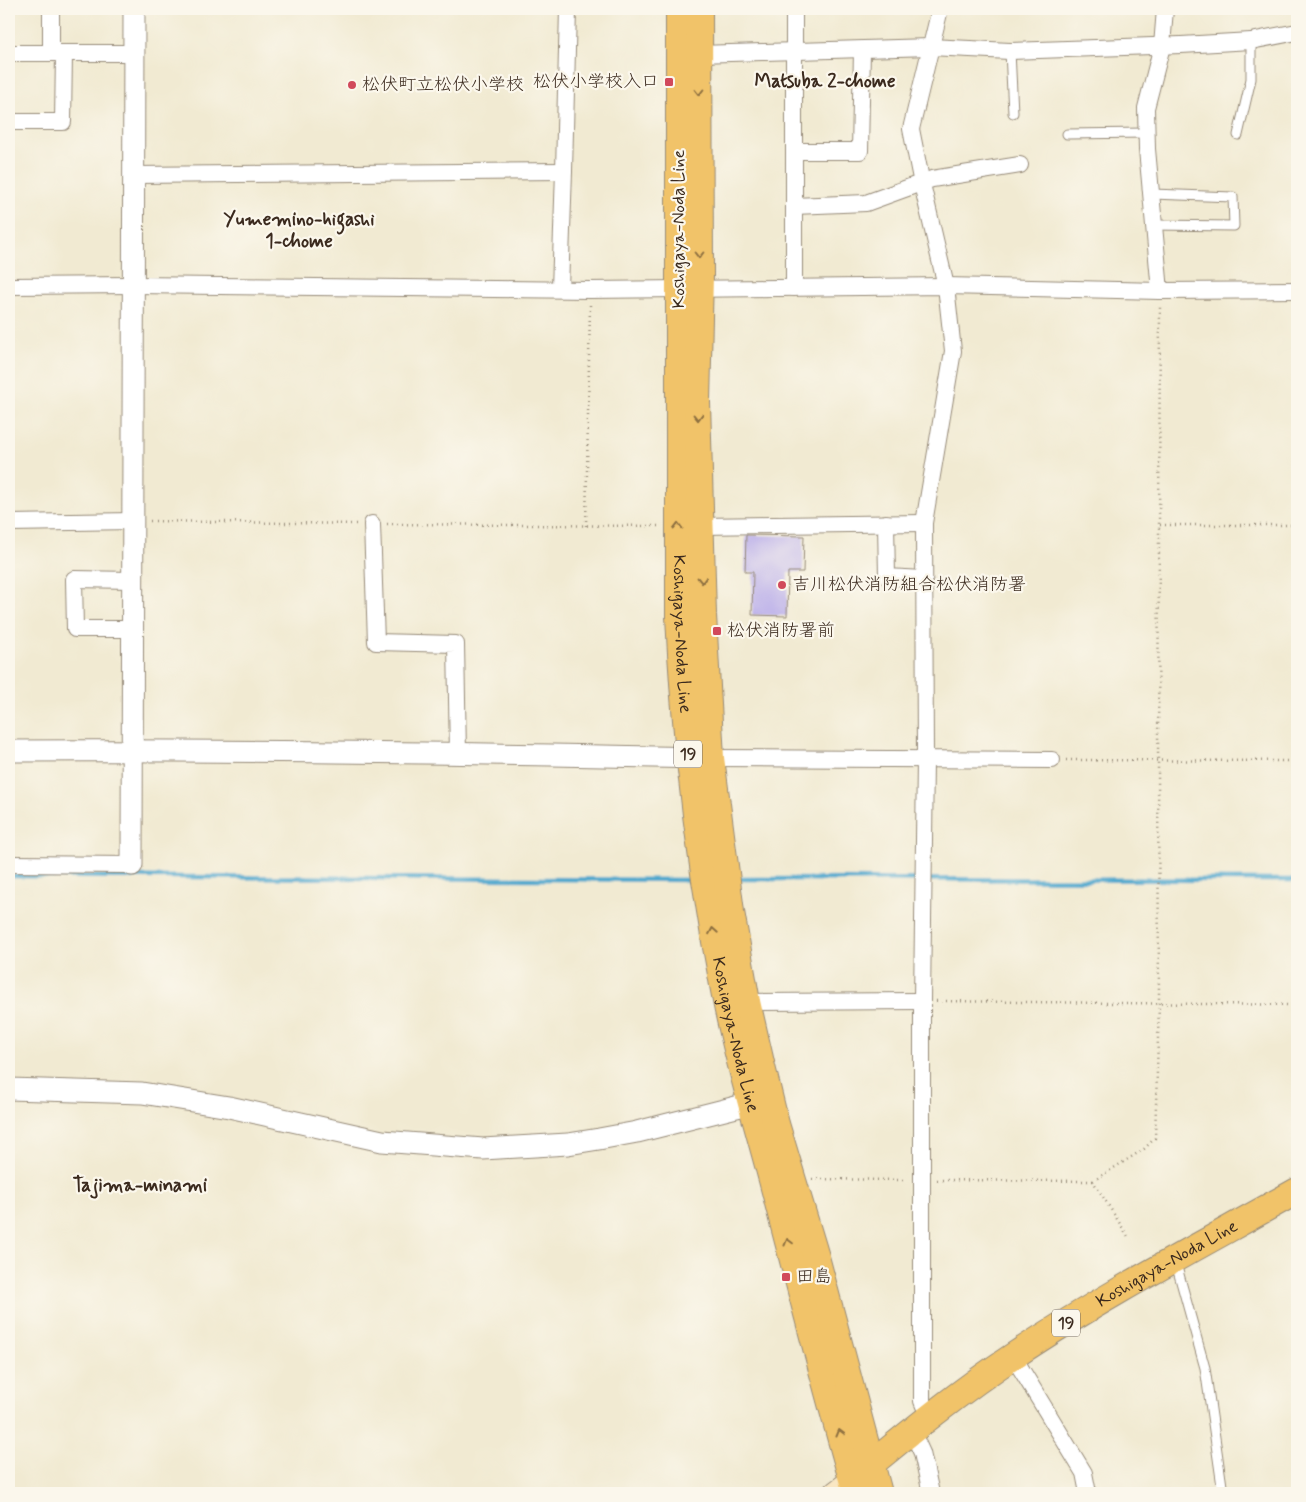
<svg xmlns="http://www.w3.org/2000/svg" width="1306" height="1502" viewBox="0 0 1306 1502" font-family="Mynerve,'Klee One',sans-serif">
<rect width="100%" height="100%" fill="#fbf7ec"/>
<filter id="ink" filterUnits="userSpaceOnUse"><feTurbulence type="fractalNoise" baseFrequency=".02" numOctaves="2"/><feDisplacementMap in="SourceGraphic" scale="10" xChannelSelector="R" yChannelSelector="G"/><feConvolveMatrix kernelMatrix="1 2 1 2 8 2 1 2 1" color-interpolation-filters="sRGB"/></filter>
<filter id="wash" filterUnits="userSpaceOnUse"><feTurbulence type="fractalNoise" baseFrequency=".0096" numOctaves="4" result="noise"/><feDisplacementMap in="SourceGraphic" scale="20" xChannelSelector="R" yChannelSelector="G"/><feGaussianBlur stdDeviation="1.12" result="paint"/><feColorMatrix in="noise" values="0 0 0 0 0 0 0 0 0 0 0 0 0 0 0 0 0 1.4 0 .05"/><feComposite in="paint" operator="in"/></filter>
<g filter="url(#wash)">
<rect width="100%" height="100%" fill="#f1ead2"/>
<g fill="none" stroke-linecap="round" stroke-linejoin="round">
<g stroke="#51a8ce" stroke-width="4.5">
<path d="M 9,876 L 696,880"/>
<path d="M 736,879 L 1297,880"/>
</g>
</g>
<g id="blocks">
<path fill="#b2a6e9" d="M 746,535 L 804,536 L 803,572 L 788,572 L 787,616 L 752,615 L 753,572 L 745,572 Z"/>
</g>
</g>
<g filter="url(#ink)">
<use href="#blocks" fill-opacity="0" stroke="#968a78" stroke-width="1"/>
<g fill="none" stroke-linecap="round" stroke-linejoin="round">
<defs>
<g id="service">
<path d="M 1010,51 L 1013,113"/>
<path d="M 1067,134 L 1146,133"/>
<path d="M 1238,135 L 1251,79 L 1251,41"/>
<path d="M 1152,194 L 1233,197 L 1234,226 L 1155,225"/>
<path d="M 1175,1260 L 1205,1368 L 1223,1493"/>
</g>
<g id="minor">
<path d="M 794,9 L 794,288"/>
<path d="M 9,53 L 133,53"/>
<path d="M 51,53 L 51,9"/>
<path d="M 699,54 L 930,47 L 1010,51 L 1181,45 L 1251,41 L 1297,32"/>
<path d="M 9,122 L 63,122 L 64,53"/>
<path d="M 794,151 L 860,151 L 862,50"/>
<path d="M 134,175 L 564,171"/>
<path d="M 794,206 L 866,203 L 932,179 L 1020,165"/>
<path d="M 9,286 L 134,285 L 590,290 L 946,286 L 1160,291 L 1297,290"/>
<path d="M 560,289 L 564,171 L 568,9"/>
<path d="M 1160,291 L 1147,149 L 1146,108 L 1162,46 L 1165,9"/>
<path d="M 9,523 L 133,521"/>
<path d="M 886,523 L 887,577 L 924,579"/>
<path d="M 372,524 L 376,642 L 456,644 L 458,754"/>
<path d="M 700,526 L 924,523"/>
<path d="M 133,580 L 74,579 L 75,629 L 133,629"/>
<path d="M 711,758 L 1052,760"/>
<path d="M 9,864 L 132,865"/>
<path d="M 747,1002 L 922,1001"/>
<path d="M 1013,1356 L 1084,1473 L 1088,1493"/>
<path d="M 929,1418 L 922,1401 L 922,1001 L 925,760 L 924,523 L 953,351 L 946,286 L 922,184 L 911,129 L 940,9"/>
<path d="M 912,1431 L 922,1453 L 931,1493"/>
</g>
<g id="tertiary">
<path d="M 9,751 C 241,750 474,753 706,758"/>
<path d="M 132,865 L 134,9"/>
<path d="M 9,1089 L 142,1093 L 229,1107 L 382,1141 L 483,1149 L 568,1144 L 599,1139 L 637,1132 L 752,1103"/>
</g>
<path id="secondary" d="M 836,1493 L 853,1480"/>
<g id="primary">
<path id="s1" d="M 679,9 L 679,616 C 685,746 701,874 726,1001 C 738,1061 756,1120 772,1180 C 799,1284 826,1389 856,1493"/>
<path d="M 699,9 L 700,275 L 697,402 L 703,615 L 711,758 L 731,912 L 747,1002 L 761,1063 L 776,1124 L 816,1257 L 879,1493"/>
<path id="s2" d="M 858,1475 C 909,1433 960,1391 1015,1355 C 1105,1295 1203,1244 1297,1191"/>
</g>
</defs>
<use href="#service" stroke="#968a78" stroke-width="11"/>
<use href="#minor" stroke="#968a78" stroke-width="18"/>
<use href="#tertiary" stroke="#968a78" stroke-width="23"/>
<use href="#secondary" stroke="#968a78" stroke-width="26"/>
<use href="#primary" stroke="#968a78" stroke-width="28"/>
<g stroke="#968a78" stroke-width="2.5" stroke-dasharray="1 4" stroke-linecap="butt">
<path d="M 150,521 L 357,524"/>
<path d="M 387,524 L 659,526"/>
<path d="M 1160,525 L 1297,525"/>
<path d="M 586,526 L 590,305"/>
<path d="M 1066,760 L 1297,761"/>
<path d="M 936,1001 L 1297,1005"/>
<path d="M 812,1179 L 907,1180"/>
<path d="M 937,1180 L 1093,1181 L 1129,1238"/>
<path d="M 1093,1181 L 1144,1149 L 1155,1138 L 1159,1004 L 1158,760 L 1160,305"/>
</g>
<use href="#service" stroke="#fff" stroke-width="9"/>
<use href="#minor" stroke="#fff" stroke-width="16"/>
<use href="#tertiary" stroke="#fff" stroke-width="21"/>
<use href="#secondary" stroke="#f9e7c3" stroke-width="24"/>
<use href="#primary" stroke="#f1c369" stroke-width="26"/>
</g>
<defs><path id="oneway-chevron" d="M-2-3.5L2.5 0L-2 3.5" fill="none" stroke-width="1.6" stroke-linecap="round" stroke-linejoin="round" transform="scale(1.25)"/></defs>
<g stroke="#8d6f40">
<use href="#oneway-chevron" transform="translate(699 92) rotate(90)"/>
<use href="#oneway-chevron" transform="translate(699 255) rotate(90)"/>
<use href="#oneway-chevron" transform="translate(698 417) rotate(89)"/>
<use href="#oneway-chevron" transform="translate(678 526) rotate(-90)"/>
<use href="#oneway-chevron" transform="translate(702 580) rotate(89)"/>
<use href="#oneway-chevron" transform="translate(713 931) rotate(-100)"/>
<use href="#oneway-chevron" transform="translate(788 1242) rotate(-105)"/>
<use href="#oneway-chevron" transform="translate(840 1433) rotate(-105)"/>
</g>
</g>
<g fill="#d1495b" stroke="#fbf7ec" stroke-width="2">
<rect x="664" y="77" width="10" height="10" rx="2.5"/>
<circle cx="352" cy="85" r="5"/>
<circle cx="782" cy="585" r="5"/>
<rect x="712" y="626" width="10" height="10" rx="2.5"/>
<rect x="781" y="1272" width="10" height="10" rx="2.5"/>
</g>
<g text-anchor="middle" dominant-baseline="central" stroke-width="4.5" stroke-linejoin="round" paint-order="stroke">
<g fill="#fbf7ec" stroke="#75685c" stroke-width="1">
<rect x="674" y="740.5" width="28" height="27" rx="4"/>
<rect x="1052" y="1309.5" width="28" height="27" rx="4"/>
</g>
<g font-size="16" font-weight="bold" fill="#3b2a1e">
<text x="688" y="754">19</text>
<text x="1066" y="1323">19</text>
</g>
<g font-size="18" fill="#3b2a1e" stroke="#fbf7ec" text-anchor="start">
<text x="659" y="82" text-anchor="end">松伏小学校入口</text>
<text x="362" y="85">松伏町立松伏小学校</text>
<text x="792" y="585">吉川松伏消防組合松伏消防署</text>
<text x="727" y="631">松伏消防署前</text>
<text x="796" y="1277">田島</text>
</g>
<g font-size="18" fill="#3b2a1e" stroke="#fbf7ec">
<text transform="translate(679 229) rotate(-90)">Koshigaya-Noda Line</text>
<text stroke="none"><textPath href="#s1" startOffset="625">Koshigaya-Noda Line</textPath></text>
<text stroke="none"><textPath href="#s1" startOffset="1030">Koshigaya-Noda Line</textPath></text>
<text stroke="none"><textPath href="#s2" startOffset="375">Koshigaya-Noda Line</textPath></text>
</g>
<g font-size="19" font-weight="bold" fill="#3b2a1e" stroke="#fbf7ec">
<text x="825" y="81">Matsuba 2-chome</text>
<text x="299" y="219">Yumemino-higashi<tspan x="299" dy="22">1-chome</tspan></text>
<text x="140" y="1185">Tajima-minami</text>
</g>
</g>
<rect width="1306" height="1502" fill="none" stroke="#fbf7ec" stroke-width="30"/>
</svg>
